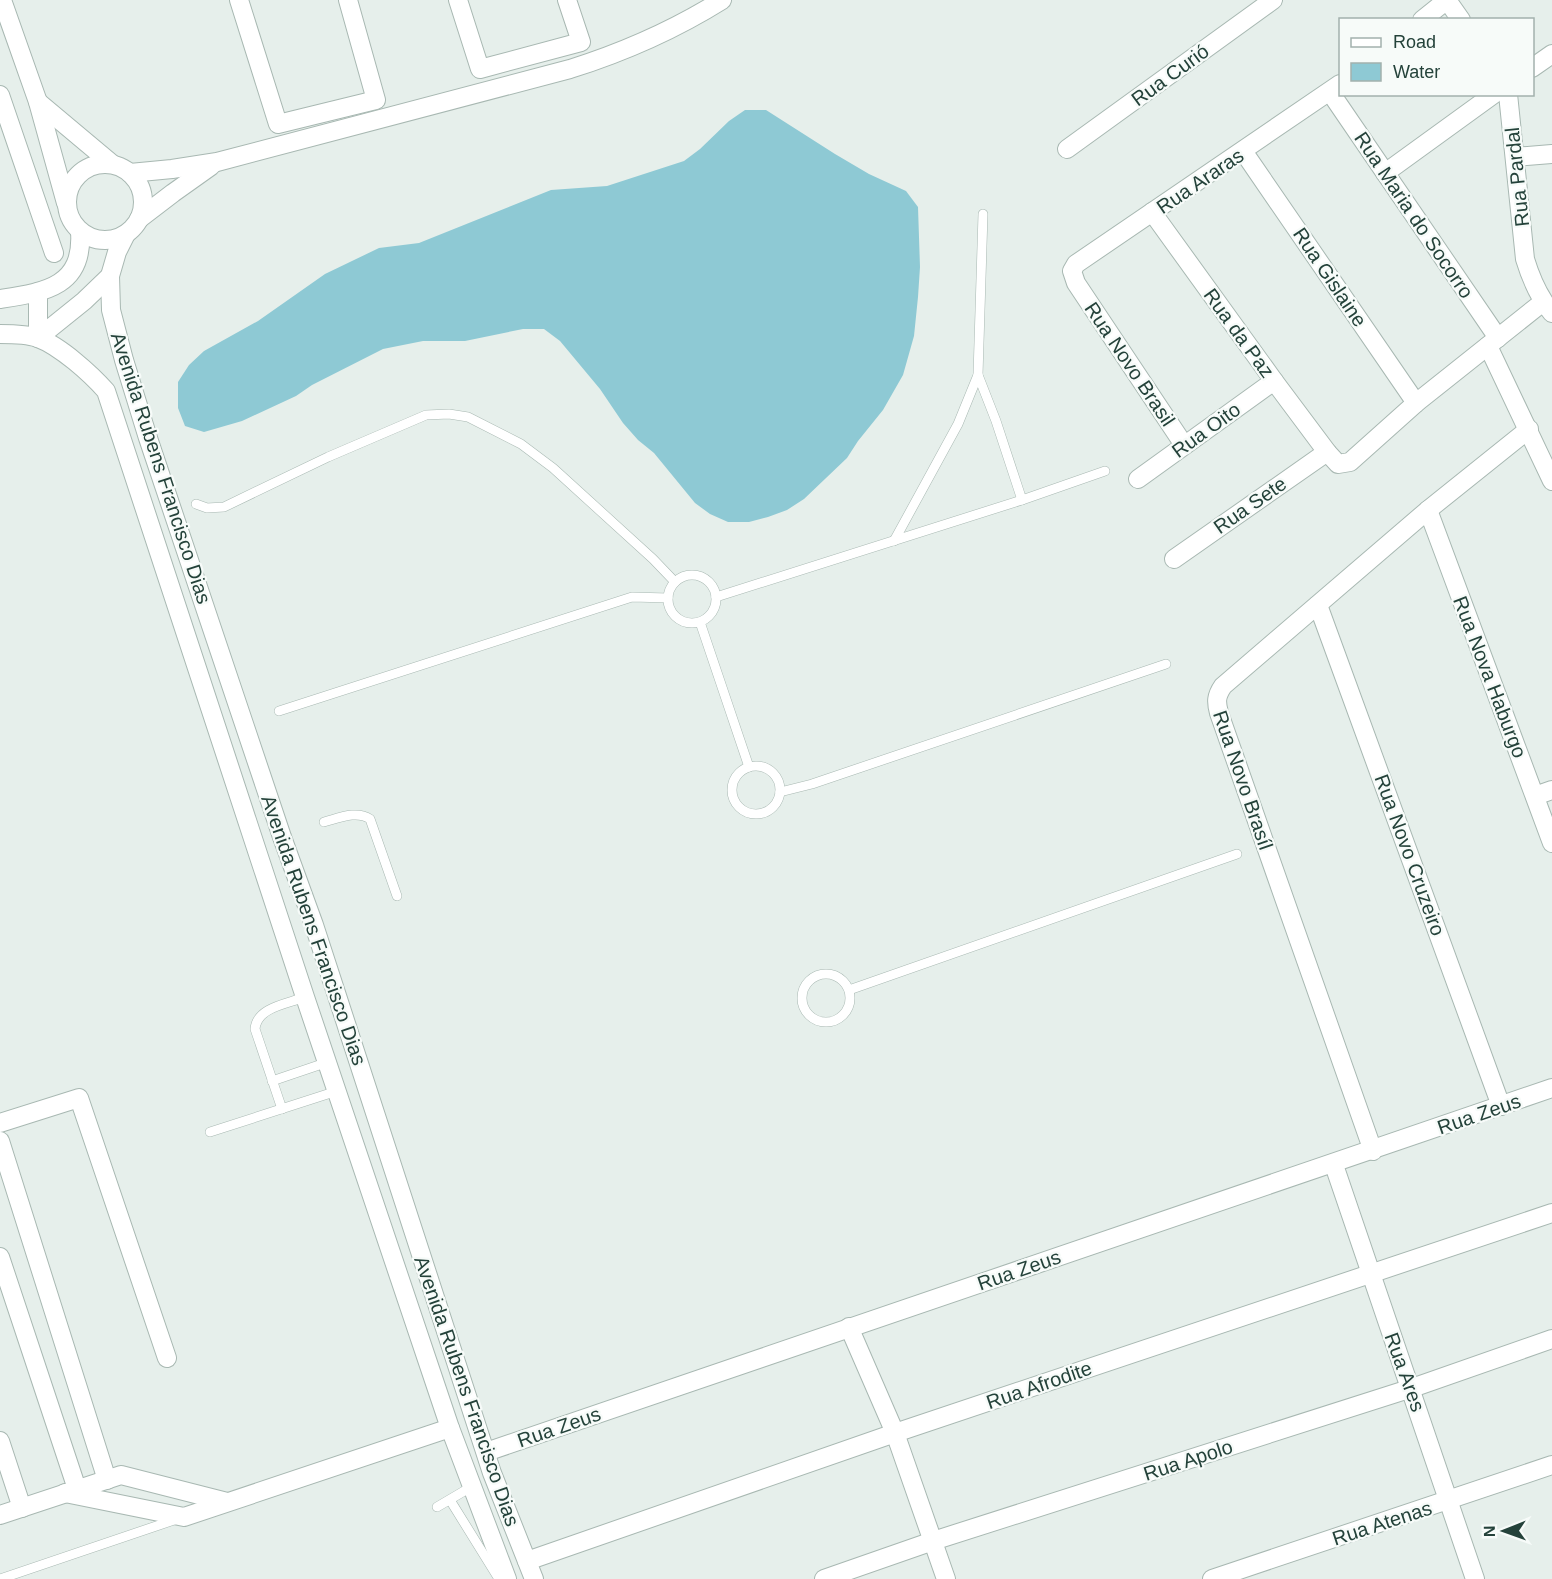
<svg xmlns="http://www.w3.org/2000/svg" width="1552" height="1579" viewBox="0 0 1552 1579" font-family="Helvetica,sans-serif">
<rect width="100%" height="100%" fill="#e6efeb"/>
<path fill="#8ec9d4" d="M 745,110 L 766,110 L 835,154 L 869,174 L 906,191 L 918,207 L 920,267 L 918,297 L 914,336 L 903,375 L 883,410 L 858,441 L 847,458 L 804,499 L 787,510 L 768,517 L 749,522 L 728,522 L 710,514 L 695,503 L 654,453 L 638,440 L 623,423 L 600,389 L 560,341 L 544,329 L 523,329 L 465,341 L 423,341 L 383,349 L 312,385 L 296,396 L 242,421 L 204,432 L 185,426 L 178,408 L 178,382 L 189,365 L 204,351 L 258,321 L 325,274 L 379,248 L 419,243 L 551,190 L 607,186 L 684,161 L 700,149 L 729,121 Z"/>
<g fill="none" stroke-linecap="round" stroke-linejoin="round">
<defs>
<g id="lane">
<path d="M 978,375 L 996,421 L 1022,500"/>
<path d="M 196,504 L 207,508 L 224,507 L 328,457 L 426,415 L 449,414 L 468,417 L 521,444 L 553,468 L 653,559 L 675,582"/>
<path d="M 894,541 L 958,424 L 978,375 L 983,214"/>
<circle cx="692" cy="599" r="24"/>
<path d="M 716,597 L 1022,500 L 1105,471"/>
<path d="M 700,622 L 749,767"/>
<path d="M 279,711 L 632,597 L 668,598"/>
<circle cx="756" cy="790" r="24"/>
<path d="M 780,792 L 812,784 L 1166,664"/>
<path d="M 324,822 C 339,818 357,810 370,819 L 397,896"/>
<circle cx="826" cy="998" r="24"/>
<path d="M 849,990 L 1237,854"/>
<path d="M 272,1081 L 328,1062"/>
<path d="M 282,1109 L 255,1029 C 257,1007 287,1004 305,997"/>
<path d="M 210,1132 L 337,1091"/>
<path d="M 450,1500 L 499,1579"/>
<path d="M 437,1507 L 471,1487"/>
<path d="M 0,1579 L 177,1519"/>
</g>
<g id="street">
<path d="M 2,0 L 38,102 L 66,203"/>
<path d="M 239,0 L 278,124 L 376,100 L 348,0"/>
<path d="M 458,0 L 480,69 L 581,42 L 567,0"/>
<path d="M 1447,0 L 1461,20"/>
<path d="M 1422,20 L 1447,0"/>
<path d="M 1532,68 L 1552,54"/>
<path d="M 1330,92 L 1498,338"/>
<path d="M 1508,94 L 1525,259 C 1531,279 1539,297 1552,313"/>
<path d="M 0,95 L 54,253"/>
<path d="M 38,102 L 112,164"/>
<path d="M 1067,149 L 1273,0"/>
<path d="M 1243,151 L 1416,403"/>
<path d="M 1515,157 L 1552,154"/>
<circle cx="105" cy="202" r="38"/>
<path d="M 130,173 L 172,169 L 217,162 L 570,69 C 624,52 674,30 722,0"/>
<path d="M 1385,173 L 1494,94"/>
<path d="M 1152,212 L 1274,381 L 1327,452 L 1338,464 L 1350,462 L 1416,403 L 1543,302"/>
<path d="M 139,219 L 173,193 L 211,166"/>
<path d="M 126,234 L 117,252 L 110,276 L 111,310 L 124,360 L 148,438 L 282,837 L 314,925 L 492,1473 L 534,1579"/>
<path d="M 0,299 C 45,292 84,287 80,231"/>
<path d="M 0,334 C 12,334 27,334 38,338 C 60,346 91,374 106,391 L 305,997 L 450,1428 L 507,1579"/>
<path d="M 38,338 L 84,301 L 110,276"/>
<path d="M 38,338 L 38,292"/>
<path d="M 1488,346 L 1552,481"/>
<path d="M 1184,445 L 1076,283 L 1072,271 L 1076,264 L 1340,84"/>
<path d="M 1138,479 L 1274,381"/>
<path d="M 1428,510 L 1552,843"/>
<path d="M 1174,559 L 1327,452"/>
<path d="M 1318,605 L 1501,1106"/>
<path d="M 1535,796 L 1552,790"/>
<path d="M 0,1123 L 79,1098 L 167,1358"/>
<path d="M 0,1141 L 107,1480"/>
<path d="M 1373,1151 L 1219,713 C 1216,702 1216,696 1223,686 L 1428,510 L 1529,429"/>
<path d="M 1334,1165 L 1475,1579"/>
<path d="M 0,1257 L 77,1489"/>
<path d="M 849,1327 L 895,1433 L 946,1579"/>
<path d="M 0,1441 L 22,1508"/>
<path d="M 486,1452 C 841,1330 1197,1212 1552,1088"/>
<path d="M 65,1493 L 184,1517 L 450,1428"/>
<path d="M 0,1515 L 121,1475 L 227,1502"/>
<path d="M 527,1561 L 895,1433 L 1552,1213"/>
<path d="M 824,1579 L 933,1541 L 1412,1388 L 1552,1339"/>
<path d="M 1212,1579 L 1552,1465"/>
</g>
</defs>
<use href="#lane" stroke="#a8b8b2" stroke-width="10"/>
<use href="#street" stroke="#a8b8b2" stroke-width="20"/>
<use href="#lane" stroke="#fff" stroke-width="9"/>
<use href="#street" stroke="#fff" stroke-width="18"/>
</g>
<g text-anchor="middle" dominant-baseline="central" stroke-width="4.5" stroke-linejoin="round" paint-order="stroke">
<g font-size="20" fill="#24423a" stroke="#f7fbf9">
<text transform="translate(1170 75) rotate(-36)">Rua Curió</text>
<text transform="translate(1517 177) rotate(-96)">Rua Pardal</text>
<text transform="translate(1200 181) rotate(-34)">Rua Araras</text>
<text transform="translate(1414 215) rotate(56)">Rua Maria do Socorro</text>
<text transform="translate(1330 277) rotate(56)">Rua Gislaine</text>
<text transform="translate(1239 333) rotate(54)">Rua da Paz</text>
<text transform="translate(1130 364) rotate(56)">Rua Novo Brasil</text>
<text transform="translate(1206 430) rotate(-36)">Rua Oito</text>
<text transform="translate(161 468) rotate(72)">Avenida Rubens Francisco Dias</text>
<text transform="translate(1250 505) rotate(-35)">Rua Sete</text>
<text transform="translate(1490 677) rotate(69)">Rua Nova Haburgo</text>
<text transform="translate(1243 780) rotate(71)">Rua Novo Brasíl</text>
<text transform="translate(1410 855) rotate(70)">Rua Novo Cruzeiro</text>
<text transform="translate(314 930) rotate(71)">Avenida Rubens Francisco Dias</text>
<text transform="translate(1479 1114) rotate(-19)">Rua Zeus</text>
<text transform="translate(1019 1270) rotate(-19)">Rua Zeus</text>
<text transform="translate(1405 1372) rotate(70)">Rua Ares</text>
<text transform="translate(1039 1385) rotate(-19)">Rua Afrodite</text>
<text transform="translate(467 1391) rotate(71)">Avenida Rubens Francisco Dias</text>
<text transform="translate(559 1427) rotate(-19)">Rua Zeus</text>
<text transform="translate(1188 1460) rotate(-18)">Rua Apolo</text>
<text transform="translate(1382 1523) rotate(-18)">Rua Atenas</text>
</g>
</g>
<rect x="1339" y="18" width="195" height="78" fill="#f7fbf9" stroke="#a3b1ad" stroke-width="1.5"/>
<rect x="1351" y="38" width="30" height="9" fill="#ffffff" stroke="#a3b1ad" stroke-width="1.5"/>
<text x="1393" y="48" font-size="18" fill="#24423a">Road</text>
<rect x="1351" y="63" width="30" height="18" fill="#8ec9d4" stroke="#a3b1ad" stroke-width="1.5"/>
<text x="1393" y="78" font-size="18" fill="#24423a">Water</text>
<g transform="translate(1504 1531) rotate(269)" stroke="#f7fbf9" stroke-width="4.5" paint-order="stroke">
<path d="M0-4.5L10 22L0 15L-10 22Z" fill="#24423a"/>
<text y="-9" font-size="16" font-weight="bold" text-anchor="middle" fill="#24423a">N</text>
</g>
</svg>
